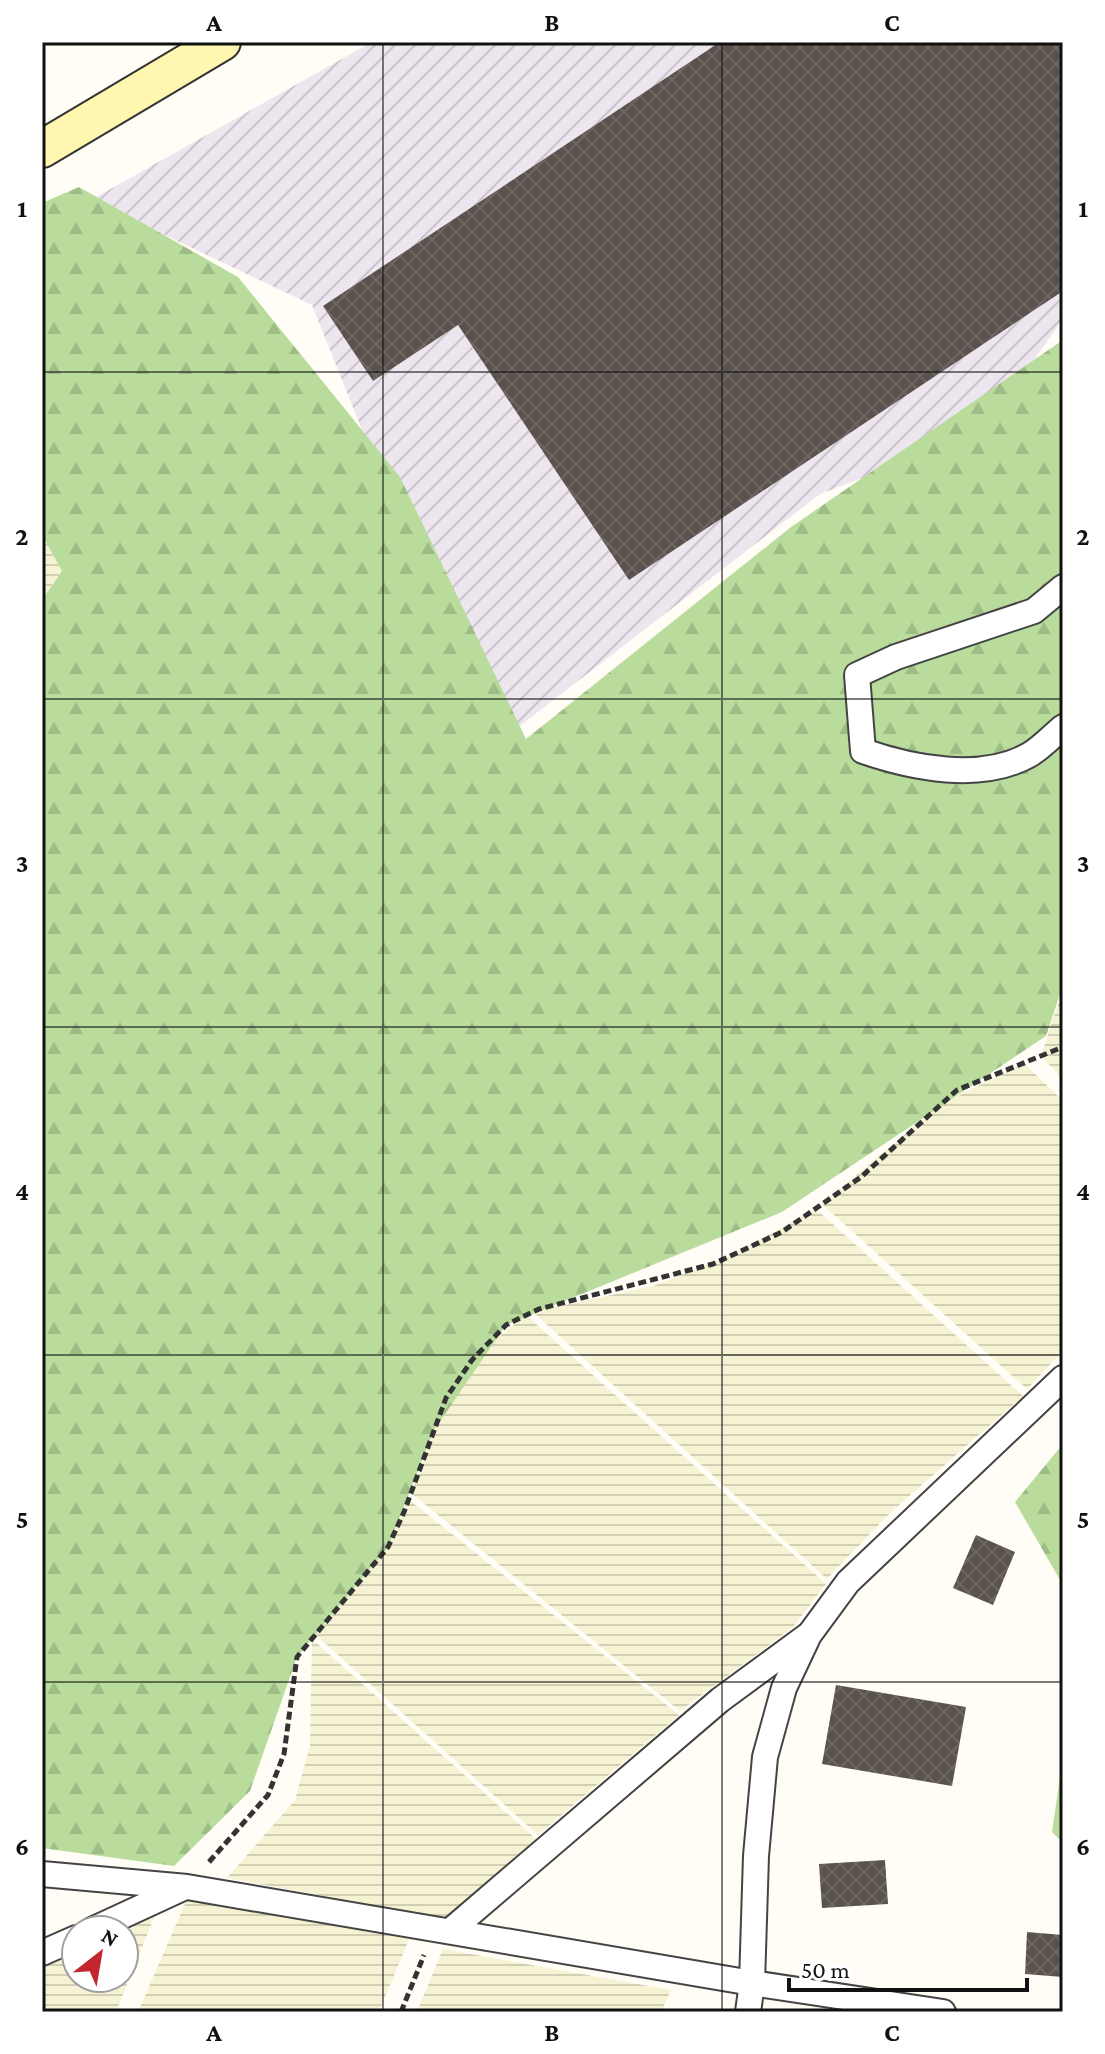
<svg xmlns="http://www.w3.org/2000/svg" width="1105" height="2054" viewBox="0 0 1105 2054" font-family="'Crimson Pro',serif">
<defs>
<pattern id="industrial-furrows" width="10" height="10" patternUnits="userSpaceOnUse" patternTransform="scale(2)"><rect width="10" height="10" fill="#eee6ef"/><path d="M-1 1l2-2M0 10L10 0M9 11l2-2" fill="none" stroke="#cbc4cc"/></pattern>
<pattern id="farmland-rules" width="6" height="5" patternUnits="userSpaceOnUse" patternTransform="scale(2)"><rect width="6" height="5" fill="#f6f3d4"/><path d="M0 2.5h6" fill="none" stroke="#d2cfb5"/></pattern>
<pattern id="forest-firs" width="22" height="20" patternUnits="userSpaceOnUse" patternTransform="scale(2)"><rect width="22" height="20" fill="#b9dc9c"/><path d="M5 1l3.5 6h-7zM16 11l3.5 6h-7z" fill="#9ebc85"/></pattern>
<pattern id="building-cross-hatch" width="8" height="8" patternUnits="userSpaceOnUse" patternTransform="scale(2)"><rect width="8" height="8" fill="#5a524d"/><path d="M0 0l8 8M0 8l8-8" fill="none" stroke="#6d6662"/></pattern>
</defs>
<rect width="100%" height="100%" fill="#fffdf5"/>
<path fill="url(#industrial-furrows)" d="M 372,42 L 1063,42 L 1063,319 L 982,433 L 820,494 L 490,749 L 312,305 L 91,200 Z"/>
<g fill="url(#farmland-rules)">
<path d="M 42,535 L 62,571 L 42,600 Z"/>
<path d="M 1063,989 L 1063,1079 L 1041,1056 Z"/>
<path d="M 1024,1063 L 1063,1101 L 1063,1351 L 1027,1389 L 822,1204 L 940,1105 Z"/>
<path d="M 816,1209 L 1023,1396 L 891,1512 L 827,1579 L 533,1312 L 653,1286 L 728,1257 Z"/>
<path d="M 526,1315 L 826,1584 L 792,1628 L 680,1711 L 411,1493 L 450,1391 L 477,1355 Z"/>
<path d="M 408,1499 L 679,1715 L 538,1835 L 316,1635 L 388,1547 Z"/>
<path d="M 312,1639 L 537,1840 L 444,1918 L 227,1878 L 295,1800 L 310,1746 Z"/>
<path d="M 187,1899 L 409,1939 L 379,2012 L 138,2012 Z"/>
<path d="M 157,1910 L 116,2012 L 42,2012 L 42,1964 L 76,1948 L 76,1978 L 124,1978 L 124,1930 L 114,1930 Z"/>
<path d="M 443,1949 L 671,1990 L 661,2012 L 417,2012 Z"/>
</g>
<g fill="url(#forest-firs)">
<path d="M 79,187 L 238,277 L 400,477 L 526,739 L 791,527 L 1063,340 L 1063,985 L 1046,1036 L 782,1212 L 506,1325 L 434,1430 L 388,1547 L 297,1657 L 250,1791 L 174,1866 L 42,1848 L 42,600 L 62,571 L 42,535 L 42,203 Z"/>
<path d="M 1063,1444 L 1063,1585 L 1015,1502 Z"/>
<path d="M 1063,1757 L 1063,1843 L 1052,1832 Z"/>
</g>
<g fill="url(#building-cross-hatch)">
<path d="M 720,42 L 1063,42 L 1063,291 L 629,580 L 458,325 L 373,381 L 323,306 Z"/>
<path d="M 976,1535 L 1015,1552 L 993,1605 L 953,1588 Z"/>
<path d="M 836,1685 L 966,1707 L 952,1786 L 822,1764 Z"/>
<path d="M 885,1860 L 888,1904 L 822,1908 L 819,1864 Z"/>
<path d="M 1027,1932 L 1063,1935 L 1063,1977 L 1025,1974 Z"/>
</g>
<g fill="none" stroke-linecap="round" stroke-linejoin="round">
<defs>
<g id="street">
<path d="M 1063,587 L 1034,611 L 896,657 L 857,675 L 863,751 C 912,768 981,782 1029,755 C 1041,748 1052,736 1063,727"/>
<path d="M 42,1874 L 187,1887 L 752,1983 L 943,2012"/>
<path d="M 92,1930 L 185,1887"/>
<path d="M 450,1931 L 720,1700 L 807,1636"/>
<path d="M 42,1953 L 76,1938"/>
<path d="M 748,2012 L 752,1983 L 756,1856 L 765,1757 L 784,1688 L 809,1635 L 848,1582 L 1063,1378"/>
</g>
<path id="secondary" d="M 42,149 L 222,42"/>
</defs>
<use href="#street" stroke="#444" stroke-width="28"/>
<use href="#secondary" stroke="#333" stroke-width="40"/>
<g stroke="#333" stroke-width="5" stroke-dasharray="8 4" stroke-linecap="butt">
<path d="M 209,1862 L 268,1795 L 284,1754 L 297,1657 L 388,1547 L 404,1512 L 446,1398 L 472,1360 L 506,1325 L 539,1309 L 713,1264 L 782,1232 L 861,1177 L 957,1090 L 1063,1047"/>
<path d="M 401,2012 L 424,1955"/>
</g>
<use href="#street" stroke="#fff" stroke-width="24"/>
<use href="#secondary" stroke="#fff6b0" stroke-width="36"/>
</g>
<path fill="none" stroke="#111" stroke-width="2" stroke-opacity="0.55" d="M 383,42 L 383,2012M 722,42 L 722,2012M 42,372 L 1063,372M 42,699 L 1063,699M 42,1027 L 1063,1027M 42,1355 L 1063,1355M 42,1682 L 1063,1682"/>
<rect width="1105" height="2054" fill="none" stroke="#ffffff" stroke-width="88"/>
<g transform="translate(100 1954) rotate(31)"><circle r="38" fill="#ffffff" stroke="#a0a0a0" stroke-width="2"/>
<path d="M0-6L14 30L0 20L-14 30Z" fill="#c4262e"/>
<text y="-12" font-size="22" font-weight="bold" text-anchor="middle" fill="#111111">N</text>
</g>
<path d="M789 1978v12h238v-12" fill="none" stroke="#111111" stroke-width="4"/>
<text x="801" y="1978" font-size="24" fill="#111111" stroke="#ffffff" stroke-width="6" paint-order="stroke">50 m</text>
<rect x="44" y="44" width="1017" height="1966" fill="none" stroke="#111" stroke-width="3"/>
<g font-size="26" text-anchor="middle" font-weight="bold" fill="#111">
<text x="214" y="31">A</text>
<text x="552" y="31">B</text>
<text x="892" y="31">C</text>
<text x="22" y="217">1</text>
<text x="1083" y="217">1</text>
<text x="22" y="545">2</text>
<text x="1083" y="545">2</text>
<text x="22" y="872">3</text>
<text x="1083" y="872">3</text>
<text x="22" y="1200">4</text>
<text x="1083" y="1200">4</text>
<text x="22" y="1528">5</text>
<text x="1083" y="1528">5</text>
<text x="22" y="1855">6</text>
<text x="1083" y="1855">6</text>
<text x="214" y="2041">A</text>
<text x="552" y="2041">B</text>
<text x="892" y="2041">C</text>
</g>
</svg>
